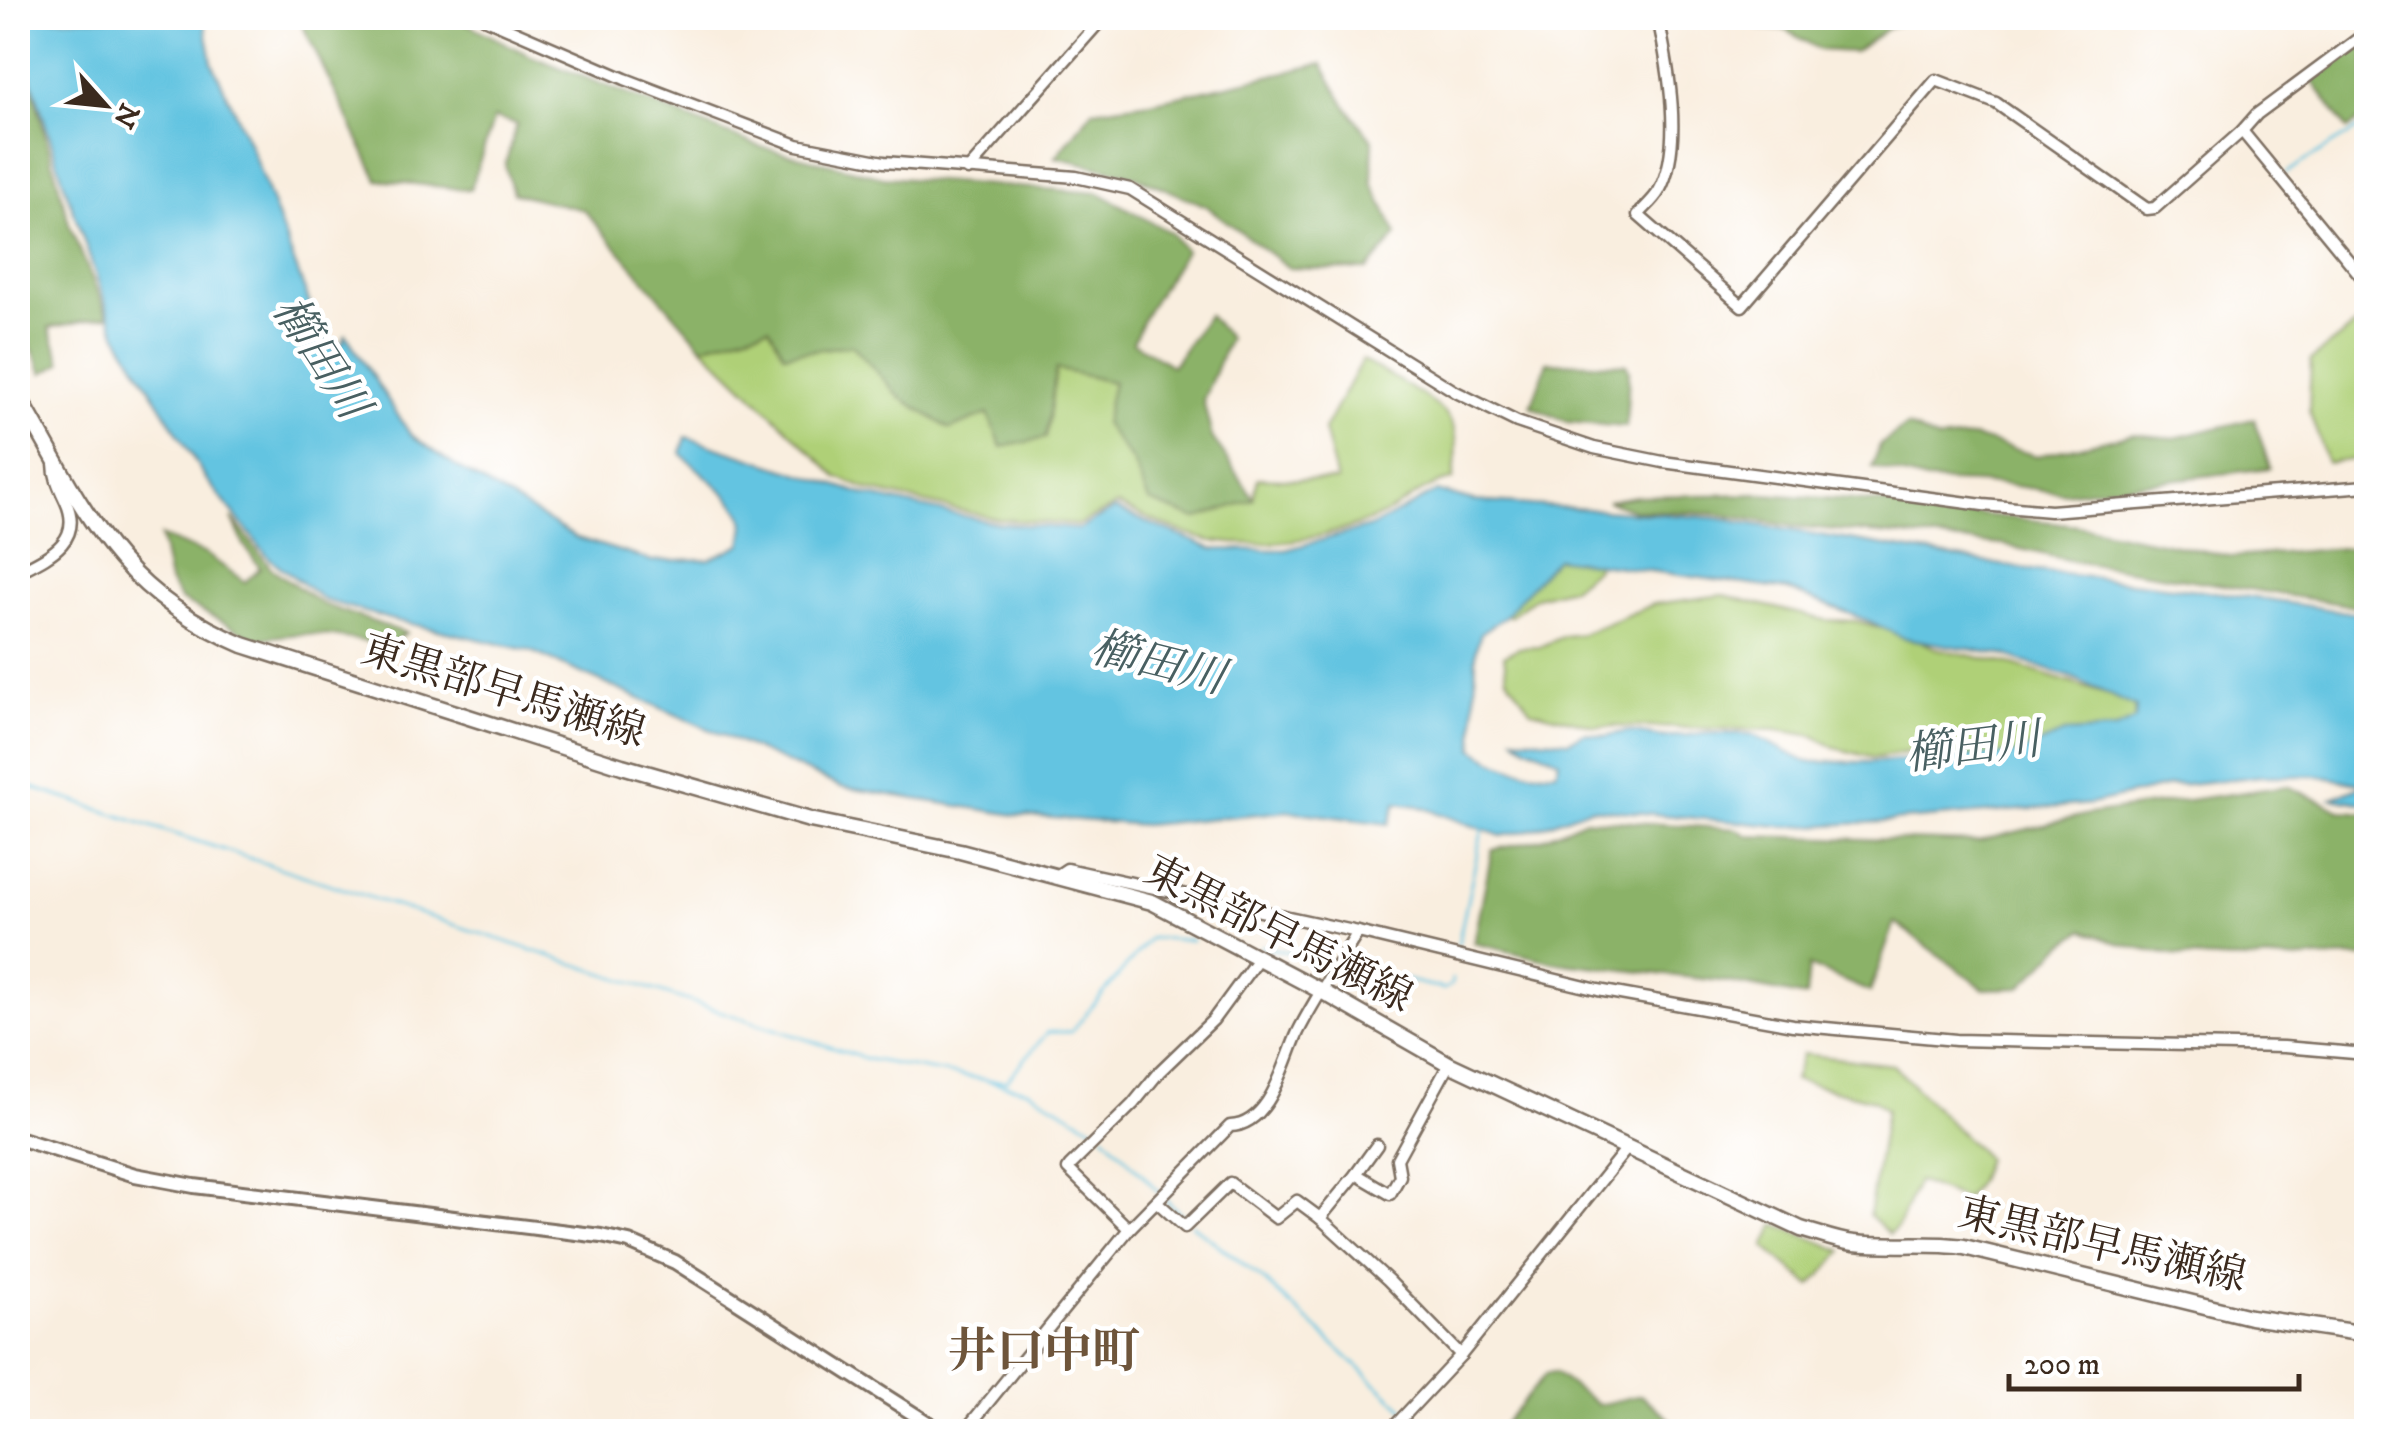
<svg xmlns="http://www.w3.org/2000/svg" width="2384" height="1449" viewBox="0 0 2384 1449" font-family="'IM FELL DW Pica','Noto Serif JP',serif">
<rect width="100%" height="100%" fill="#fff"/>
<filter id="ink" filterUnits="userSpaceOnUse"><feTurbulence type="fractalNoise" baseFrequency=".01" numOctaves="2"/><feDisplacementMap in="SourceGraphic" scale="20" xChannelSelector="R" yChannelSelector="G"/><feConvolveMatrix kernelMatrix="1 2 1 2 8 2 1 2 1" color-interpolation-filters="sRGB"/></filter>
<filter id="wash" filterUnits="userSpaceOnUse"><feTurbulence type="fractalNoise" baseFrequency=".0048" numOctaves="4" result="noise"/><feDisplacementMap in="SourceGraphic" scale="40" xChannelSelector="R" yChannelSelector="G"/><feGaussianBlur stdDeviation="2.25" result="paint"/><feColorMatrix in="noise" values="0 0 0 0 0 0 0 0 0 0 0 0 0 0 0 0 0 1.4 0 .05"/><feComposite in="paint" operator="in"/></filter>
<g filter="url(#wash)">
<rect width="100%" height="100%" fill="#f9eedf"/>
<g fill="#afd077" stroke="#757d4a" stroke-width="2.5">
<path d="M 2366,317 L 2366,458 L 2327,463 L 2309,410 L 2311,360 Z"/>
<path d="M 770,327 L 784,354 L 852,345 L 900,397 L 1056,369 L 1114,382 L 1105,424 L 1133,462 L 1149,500 L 1253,499 L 1258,478 L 1337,481 L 1324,430 L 1362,360 C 1384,373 1434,398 1449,418 C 1461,435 1456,461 1453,480 C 1425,484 1404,506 1378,517 C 1332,538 1269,548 1218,542 C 1191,539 1144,516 1117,505 L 1077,525 L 998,519 L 868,490 L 837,477 L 702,346 Z"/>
<path d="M 1508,552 L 1597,559 L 1596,568 L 1571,588 L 1536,597 L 1510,616 L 1485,612 Z"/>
<path d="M 1723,595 L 1825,620 L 1856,621 L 1909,635 L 1935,648 L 2014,665 L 2151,708 L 2126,748 L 1950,762 L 1915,751 L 1874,758 L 1835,748 L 1814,736 L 1777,730 L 1594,726 L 1531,710 L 1507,677 L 1504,656 L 1518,648 L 1539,647 L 1564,636 L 1582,634 L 1654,604 Z"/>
<path d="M 1802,1054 L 1893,1065 L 1986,1158 L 1978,1181 L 1965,1199 L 1917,1181 L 1898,1227 L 1889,1234 L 1869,1215 L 1886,1110 L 1874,1100 L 1794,1080 Z"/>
<path d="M 1775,1224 L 1843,1251 L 1811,1286 L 1765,1247 Z"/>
</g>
<g fill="#8bb268" stroke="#636e43" stroke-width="2.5">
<path d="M 299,18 L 456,18 L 531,56 L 761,147 L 883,177 L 1099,193 L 1171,233 L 1185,251 L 1147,311 L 1133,342 L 1172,366 L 1208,315 L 1229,338 L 1203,400 L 1212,437 L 1254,499 L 1196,519 L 1149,501 L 1133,462 L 1104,424 L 1113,382 L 1056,369 L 1046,438 L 1002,447 L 988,414 L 950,429 L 900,397 L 852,345 L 784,354 L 769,327 L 702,346 L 584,210 L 513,193 L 505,165 L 517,124 L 494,118 L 470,190 L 378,180 Z"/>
<path d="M 1748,18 L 1918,18 L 1891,26 L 1854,52 L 1820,50 L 1786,30 L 1759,28 Z"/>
<path d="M 18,33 L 70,227 L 108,316 L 49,328 L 62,363 L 43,373 L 18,319 L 18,315 L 26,310 L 18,275 Z"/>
<path d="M 2362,45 L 2366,51 L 2366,117 L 2347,129 L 2312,81 Z"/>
<path d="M 1322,64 L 1346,106 L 1373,141 L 1372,182 L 1397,235 L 1367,270 L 1289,268 L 1206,206 L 1135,176 L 1056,157 L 1093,110 L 1151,102 Z"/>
<path d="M 1547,362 L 1626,364 L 1629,371 L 1626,427 L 1567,422 L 1531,406 Z"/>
<path d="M 2254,419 L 2270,468 L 2063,493 L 2001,484 L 1926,481 L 1872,467 L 1880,445 L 1907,426 L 1938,441 L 1973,437 L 2037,456 L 2132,434 L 2174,438 Z"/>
<path d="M 1763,494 L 1853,500 L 2077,525 L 2234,557 L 2366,546 L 2366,608 L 2072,561 L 2004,545 L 1792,526 L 1717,514 L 1633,510 L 1607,501 L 1637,496 Z"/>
<path d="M 232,518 L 271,568 L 322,604 L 406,633 L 386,646 C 341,636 302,629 257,640 L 181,600 L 169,582 L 160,536 L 206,554 L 245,582 L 260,568 L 244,545 Z"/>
<path d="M 2287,786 L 2342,811 L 2366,813 L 2366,957 C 2273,959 2171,970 2084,930 L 2061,946 L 2020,988 L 1984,989 L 1895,922 L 1870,992 L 1809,966 L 1806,997 L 1729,982 L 1554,962 L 1474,943 L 1492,850 L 1541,839 L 1586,819 L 1737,829 L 1748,836 L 1975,842 L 2089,814 Z"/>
<path d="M 1555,1373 L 1598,1405 L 1641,1395 L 1683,1431 L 1498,1431 L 1546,1374 Z"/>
</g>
<path fill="#63c4e1" stroke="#4f7780" stroke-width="2.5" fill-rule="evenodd" d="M 20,18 L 204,18 L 212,62 L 250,145 L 320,331 L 337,353 L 346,335 L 410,434 L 455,466 L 577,538 L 652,561 L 710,559 L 742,544 C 743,537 746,526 744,520 C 738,498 697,471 681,453 L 686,437 L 866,495 L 997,523 L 1078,529 L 1115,509 L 1213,549 L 1285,550 L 1373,526 L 1437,491 L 1473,501 L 1717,518 L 2038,571 L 2223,593 L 2366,615 L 2366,804 L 2332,798 L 2365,784 L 2317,776 L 2261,776 L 2169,786 L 2091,804 L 1881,822 L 1790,827 L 1590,808 L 1538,828 L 1501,836 L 1418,806 L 1396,803 L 1389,824 L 1289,811 L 1144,825 L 1015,815 L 841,787 L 531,651 L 389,619 L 324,600 L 269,558 L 206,479 L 116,333 L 66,190 L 25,58 ZM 1556,558 L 1788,590 L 1871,622 L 1904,638 L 2003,655 L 2073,678 L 2136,707 L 2135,720 L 2114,730 L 2064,733 L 2015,754 L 1871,762 L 1807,762 L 1751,734 L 1714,733 L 1664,737 L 1628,731 L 1605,736 L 1585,733 L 1568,741 L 1514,737 C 1528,751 1544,750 1559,761 L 1556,771 C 1525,775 1500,766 1474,749 L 1476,649 L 1481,633 L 1503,618 Z"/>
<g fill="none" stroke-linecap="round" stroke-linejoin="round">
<g stroke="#63c4e1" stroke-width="2.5">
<path d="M 2286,173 L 2366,124"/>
<path d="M 18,783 L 867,1059 L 986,1080 L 1006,1081 L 1048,1032 L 1071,1032 L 1150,938 L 1192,940"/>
<path d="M 1458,944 L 1483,826"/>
<path d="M 1261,946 L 1335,963"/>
<path d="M 1342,965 L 1444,989 L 1451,985 L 1452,979"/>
<path d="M 988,1081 L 1028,1090 L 1098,1130"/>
<path d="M 1104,1135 L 1161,1194"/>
<path d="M 1166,1200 L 1186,1219"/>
<path d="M 1191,1224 L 1260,1277 L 1404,1409"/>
<path d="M 1409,1415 L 1425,1432"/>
</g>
</g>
</g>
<g filter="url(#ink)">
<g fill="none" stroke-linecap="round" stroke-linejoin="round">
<defs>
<g id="minor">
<path d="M 484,18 L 625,79 L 797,145 L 884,162 L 1076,177 L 1130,189 L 1456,392 L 1517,422 L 1594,448 L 1663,462 L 1983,505 L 2050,511 L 2366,486"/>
<path d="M 1658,18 C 1668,65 1684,146 1659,191 C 1654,200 1645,207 1638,215 L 1742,306 L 1936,80 L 1996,103 L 2147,209 L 2155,208 L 2242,131 L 2257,114 L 2366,33 L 2355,18"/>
<path d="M 2242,131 L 2366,282"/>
<path d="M 968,170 L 1103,18"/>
<path d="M 18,572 C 47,557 84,542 66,502 C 60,489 54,478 54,463"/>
<path d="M 1058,875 L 1067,869 L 1358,932 L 1598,990 L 1793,1025 L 1956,1040 L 2284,1047 L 2366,1054"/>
<path d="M 1356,1174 L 1377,1145"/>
<path d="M 1157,1202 L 1185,1227 L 1230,1183 L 1276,1218 L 1297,1201 L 1320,1218 L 1356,1174 L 1390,1194 L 1400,1176 L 1397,1159 L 1449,1064"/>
<path d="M 1320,1218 L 1388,1280 L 1461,1355"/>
<path d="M 1129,1229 L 1068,1169 L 1070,1166 L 1133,1104 L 1159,1072 L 1213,1020 L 1257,960"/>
<path d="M 964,1432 L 1129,1229 L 1230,1126 C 1271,1125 1284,1062 1298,1032 C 1315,998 1338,965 1358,932"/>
<path d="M 1389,1432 L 1461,1355 L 1628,1147"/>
</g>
<path id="tertiary" d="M 18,1138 L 135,1175 L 194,1186 L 601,1236 L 629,1242 L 675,1262 L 942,1432"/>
<path id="secondary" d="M 18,395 C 84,508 114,591 243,645 L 622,766 L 810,820 L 960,851 L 1152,902 L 1323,992 L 1449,1064 L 1801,1229 C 1819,1234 1836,1241 1854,1243 C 1891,1247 1927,1242 1964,1247 L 2250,1317 L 2366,1334"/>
</defs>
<use href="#minor" stroke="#7e6f62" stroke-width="15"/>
<use href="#tertiary" stroke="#7e6f62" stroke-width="18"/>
<use href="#secondary" stroke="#7e6f62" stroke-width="19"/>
<use href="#minor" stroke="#fff" stroke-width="10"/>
<use href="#tertiary" stroke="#fff" stroke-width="12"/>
<use href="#secondary" stroke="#fff" stroke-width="14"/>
</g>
</g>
<g text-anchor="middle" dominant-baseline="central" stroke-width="9" stroke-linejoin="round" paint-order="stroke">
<g font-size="42" fill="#3b2a1e" stroke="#fff">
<text transform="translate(503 692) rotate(17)">東黒部早馬瀬線</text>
<text transform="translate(1278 935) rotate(27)">東黒部早馬瀬線</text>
<text transform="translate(2102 1246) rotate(13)">東黒部早馬瀬線</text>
</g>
<g font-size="45" font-style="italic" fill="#496062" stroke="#fff">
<text transform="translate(320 358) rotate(57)">櫛田川</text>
<text transform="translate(1158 664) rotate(14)">櫛田川</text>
<text transform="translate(1973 748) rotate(-7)">櫛田川</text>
</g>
<g font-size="48" font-weight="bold" fill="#6e553b" stroke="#fff">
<text x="1044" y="1353">井口中町</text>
</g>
</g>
<rect width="2384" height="1449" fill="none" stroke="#fff" stroke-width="60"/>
<g transform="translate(105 105) rotate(117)" stroke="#ffffff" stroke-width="8" paint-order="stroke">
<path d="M0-8L18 38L0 25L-18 38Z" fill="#3b2a1e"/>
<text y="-15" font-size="28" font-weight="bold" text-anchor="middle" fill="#3b2a1e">N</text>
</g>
<path d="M2009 1374v15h290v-15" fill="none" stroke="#3b2a1e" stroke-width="5"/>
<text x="2024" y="1374" font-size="30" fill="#3b2a1e" stroke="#ffffff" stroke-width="8" paint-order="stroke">200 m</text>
</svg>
